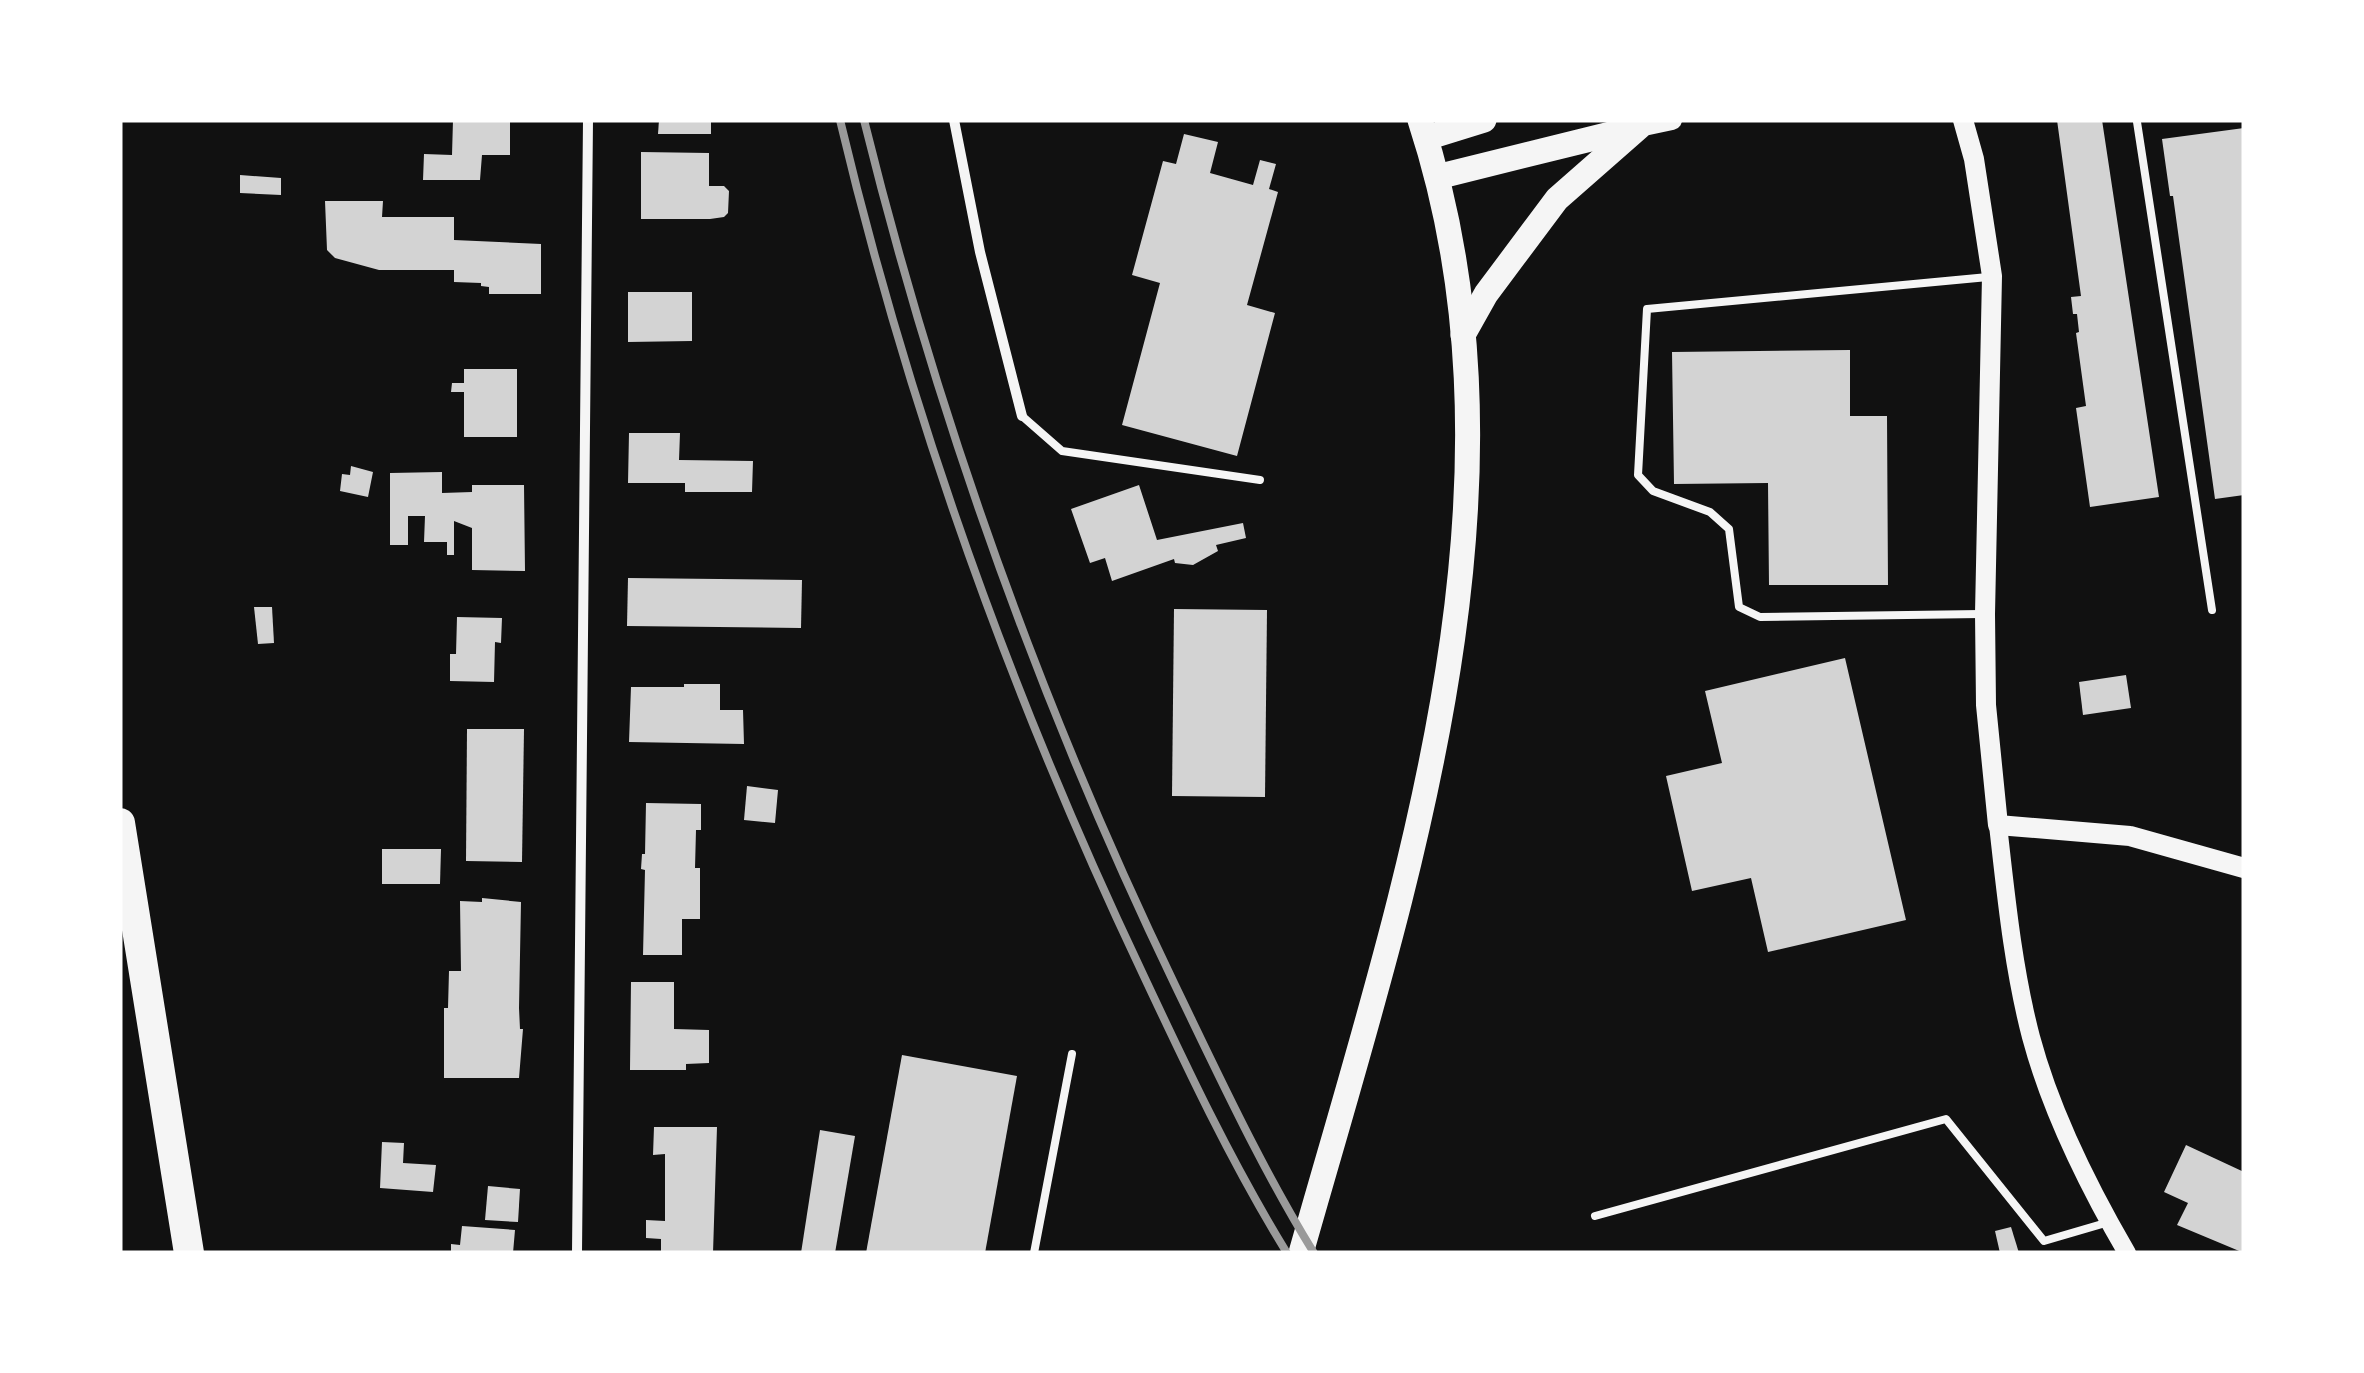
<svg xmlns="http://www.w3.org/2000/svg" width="2364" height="1373" viewBox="0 0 2364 1373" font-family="'Source Sans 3',sans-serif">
<rect width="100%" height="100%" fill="#111"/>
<g fill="#d3d3d3">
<path d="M 453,120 L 510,120 L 510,155 L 482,155 L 480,180 L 423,180 L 424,154 L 452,155 Z"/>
<path d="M 659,120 L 711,120 L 711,134 L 658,134 Z"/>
<path d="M 2057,120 L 2102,120 L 2159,497 L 2090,507 L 2076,408 L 2086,406 L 2076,333 L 2079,332 L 2077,314 L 2073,314 L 2071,297 L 2081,296 Z"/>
<path d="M 2244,128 L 2244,495 L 2215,499 L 2173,196 L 2170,196 L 2162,139 Z"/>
<path d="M 1184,134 L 1218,142 L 1210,173 L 1253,185 L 1260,160 L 1276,164 L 1269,189 L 1278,192 L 1247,305 L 1275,313 L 1237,456 L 1122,425 L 1160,283 L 1132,275 L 1163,161 L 1176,164 Z"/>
<path d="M 641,152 L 709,153 L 709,186 L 724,186 L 729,191 L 728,213 L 724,217 L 710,219 L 641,219 Z"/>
<path d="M 240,175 L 281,178 L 281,195 L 240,193 Z"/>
<path d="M 325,201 L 383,201 L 382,217 L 454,217 L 454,240 L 541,244 L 541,294 L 489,294 L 489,287 L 481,286 L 481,283 L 454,282 L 454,270 L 379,270 L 335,258 L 327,250 Z"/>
<path d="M 628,292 L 692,292 L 692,341 L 628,342 Z"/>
<path d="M 1850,350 L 1850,416 L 1887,416 L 1888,585 L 1769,585 L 1768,483 L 1674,484 L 1672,352 Z"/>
<path d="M 464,369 L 517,369 L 517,437 L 464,437 L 464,392 L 451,392 L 452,383 L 464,383 Z"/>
<path d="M 629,433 L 680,433 L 679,460 L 753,461 L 752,492 L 685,492 L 685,483 L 628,483 Z"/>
<path d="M 351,466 L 373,472 L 368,497 L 340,491 L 342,474 L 350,475 Z"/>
<path d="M 442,472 L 442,493 L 472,492 L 472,485 L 524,485 L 525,571 L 472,570 L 472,528 L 454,521 L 454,555 L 447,555 L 447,542 L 424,542 L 425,516 L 408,516 L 408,545 L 390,545 L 390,473 Z"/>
<path d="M 1139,485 L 1157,540 L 1243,523 L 1246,538 L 1216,545 L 1218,551 L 1193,565 L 1175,563 L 1174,559 L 1112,581 L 1105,558 L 1090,563 L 1071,509 Z"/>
<path d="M 628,578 L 802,580 L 801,628 L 627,626 Z"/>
<path d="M 254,607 L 272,607 L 274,643 L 258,644 Z"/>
<path d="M 1174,609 L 1267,610 L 1265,797 L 1172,796 Z"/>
<path d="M 457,617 L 502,618 L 501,643 L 495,642 L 494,682 L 450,681 L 450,654 L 456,654 Z"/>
<path d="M 1845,658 L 1906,920 L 1768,952 L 1751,878 L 1692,891 L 1666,776 L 1722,763 L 1705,691 Z"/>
<path d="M 2126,675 L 2131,708 L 2083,715 L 2079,682 Z"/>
<path d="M 684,684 L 720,684 L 720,710 L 743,710 L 744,744 L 629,742 L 631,687 L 684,687 Z"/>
<path d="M 467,729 L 524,729 L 522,862 L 466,861 Z"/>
<path d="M 747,786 L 778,790 L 775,823 L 744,820 Z"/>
<path d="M 646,803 L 701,804 L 701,830 L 696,830 L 695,868 L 700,868 L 700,919 L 682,919 L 682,955 L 643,955 L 645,870 L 641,869 L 642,854 L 645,854 Z"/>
<path d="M 382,849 L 441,849 L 440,884 L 382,884 Z"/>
<path d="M 482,898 L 521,902 L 519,1008 L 520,1029 L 523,1029 L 519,1078 L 444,1078 L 444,1008 L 448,1008 L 449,971 L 461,971 L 460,901 L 482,902 Z"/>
<path d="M 631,982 L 674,982 L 674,1029 L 709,1030 L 709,1063 L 686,1064 L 686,1070 L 630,1070 Z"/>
<path d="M 902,1055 L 1017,1076 L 985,1253 L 866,1253 Z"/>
<path d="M 654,1127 L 717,1127 L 713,1253 L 661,1253 L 661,1239 L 646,1238 L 646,1220 L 665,1221 L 665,1154 L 653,1155 Z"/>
<path d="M 820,1130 L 855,1136 L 835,1253 L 801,1253 Z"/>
<path d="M 382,1142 L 404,1143 L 403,1163 L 436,1165 L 433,1192 L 380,1188 Z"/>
<path d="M 2186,1145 L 2244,1172 L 2244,1253 L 2177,1225 L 2188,1203 L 2164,1192 Z"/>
<path d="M 488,1186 L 520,1189 L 518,1222 L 485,1220 Z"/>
<path d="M 462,1226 L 515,1230 L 513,1253 L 451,1253 L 451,1244 L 460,1245 Z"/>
<path d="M 2011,1227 L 2019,1253 L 2000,1253 L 1995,1231 Z"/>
</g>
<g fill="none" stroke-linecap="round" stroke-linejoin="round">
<g stroke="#f5f5f5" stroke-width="8">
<path d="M 2137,122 L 2212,610"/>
<path d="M 1022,416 L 1062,451 L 1260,480"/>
<path d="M 1981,614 L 1760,617 L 1739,607 L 1729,529 L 1710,512 L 1653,491 L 1638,475 L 1647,309 L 1988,277"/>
<path d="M 1595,1216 L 1946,1119 L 2044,1241 L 2109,1222"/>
<path d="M 1034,1253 L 1072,1054"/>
</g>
<g stroke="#f5f5f5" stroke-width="10">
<path d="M 954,120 L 980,252 L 1022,416"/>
<path d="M 577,1253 L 588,120"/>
</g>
<path stroke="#f5f5f5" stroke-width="18" d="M 1998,825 C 2006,896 2013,968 2031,1037 C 2051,1112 2088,1186 2127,1253"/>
<g stroke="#f5f5f5" stroke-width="20">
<path d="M 1963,120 L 1974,159 L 1992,276 L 1985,614 L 1986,705 L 1998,825 L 2130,836 L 2244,868"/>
<path d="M 1639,127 L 1672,120"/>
</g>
<g stroke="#f5f5f5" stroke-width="25">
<path d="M 1426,138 L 1484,120"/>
<path d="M 1437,177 L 1631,129"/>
<path d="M 1463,335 L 1486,294 L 1557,199 L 1639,127"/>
<path d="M 1301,1253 C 1403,893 1542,492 1420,120"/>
</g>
<path stroke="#f5f5f5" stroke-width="30" d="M 120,823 L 189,1253"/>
<g stroke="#9a9a9a" stroke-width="8">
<path d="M 840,120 C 910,414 1012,698 1141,970 C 1186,1066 1231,1162 1287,1253"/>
<path d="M 864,120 C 938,419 1041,707 1175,985 C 1219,1076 1261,1167 1314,1253"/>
</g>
</g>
<rect width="2364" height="1373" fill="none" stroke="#ffffff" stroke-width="245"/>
</svg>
